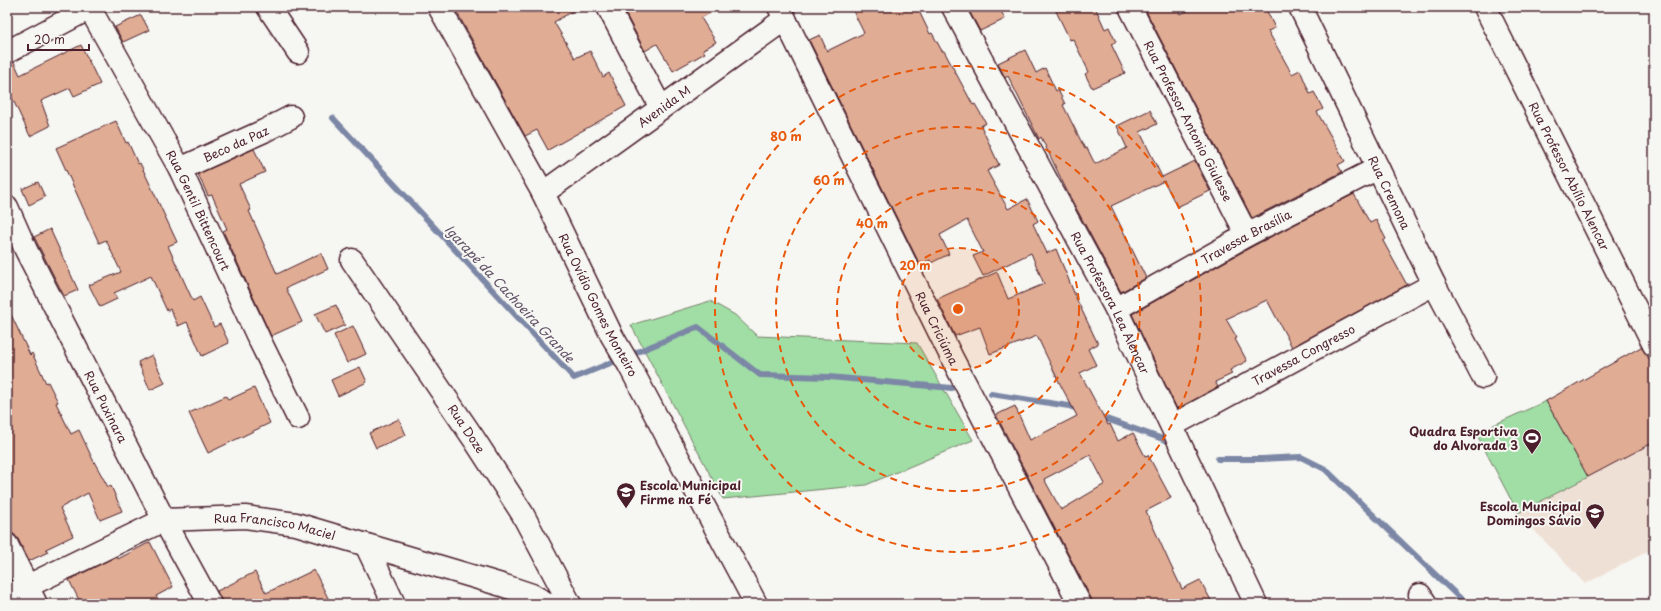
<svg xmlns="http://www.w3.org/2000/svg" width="1661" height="611" viewBox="0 0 1661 611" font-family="'Playpen Sans',sans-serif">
<rect width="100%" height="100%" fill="#f6f6f2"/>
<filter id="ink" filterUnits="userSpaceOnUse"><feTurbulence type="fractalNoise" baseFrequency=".025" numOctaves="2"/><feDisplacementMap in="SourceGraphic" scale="8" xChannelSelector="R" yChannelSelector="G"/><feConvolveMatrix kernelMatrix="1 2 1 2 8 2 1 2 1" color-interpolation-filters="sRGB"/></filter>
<g filter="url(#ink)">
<path fill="#efe0d6" d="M 1654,442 L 1654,548 L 1585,584 L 1518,513 Z"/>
<g fill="#a0dea5" stroke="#757e68">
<path d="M 710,301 L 735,315 L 757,336 L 917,343 L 973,440 L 866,485 L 723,499 L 631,325 Z"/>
<path d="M 1546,401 L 1588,477 L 1518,513 L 1476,433 Z"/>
</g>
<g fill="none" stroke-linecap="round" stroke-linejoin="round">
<g stroke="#7b87a6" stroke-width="6">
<path d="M 333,118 L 574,378 L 698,327 L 760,375 L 829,377 L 952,388"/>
<path d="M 991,394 L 1069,406 L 1080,410"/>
<path d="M 1098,416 L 1174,443"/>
<path d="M 1218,459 L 1262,459 L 1301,457 L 1325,469 L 1466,604"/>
</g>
</g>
<g fill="#e0ac94" stroke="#4a1f2b" fill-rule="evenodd">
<path d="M 454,7 L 580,7 L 554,22 L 575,58 L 590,51 L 603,77 L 609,73 L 626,106 L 548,150 L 537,130 L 525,136 Z"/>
<path d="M 622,7 L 721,7 L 701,18 L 716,42 L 703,50 L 705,53 L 673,71 L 657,44 L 645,51 Z"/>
<path d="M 851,7 L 917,7 L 930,34 L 932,33 L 942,51 L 944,51 L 973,105 L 975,104 L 986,123 L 981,126 L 999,165 L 987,171 L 1008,209 L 1027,199 L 1038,221 L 1033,224 L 1047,253 L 1056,249 L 1077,300 L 1098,344 L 1088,349 L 1096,365 L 1080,373 L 1108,425 L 1110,424 L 1118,441 L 1133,433 L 1145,456 L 1148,455 L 1171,498 L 1146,511 L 1170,564 L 1182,589 L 1200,580 L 1213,604 L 1092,604 L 1091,598 L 996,415 L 1015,406 L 1030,440 L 1077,416 L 1059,382 L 1037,336 L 990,354 L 980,327 L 955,336 L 937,299 L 997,272 L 1008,299 L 1044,284 L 1031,253 L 983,276 L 973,256 L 983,252 L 967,220 L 940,235 L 949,254 L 931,263 L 930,260 L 920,265 L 809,40 L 820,35 L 827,51 L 864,33 ZM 1090,455 L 1105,484 L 1061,510 L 1044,479 Z"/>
<path d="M 967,7 L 999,7 L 1005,19 L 980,31 Z"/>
<path d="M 1054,7 L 1095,7 L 1105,29 L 1109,27 L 1116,42 L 1111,44 L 1125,73 L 1092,88 L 1085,74 L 1089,72 L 1073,39 L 1070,40 Z"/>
<path d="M 1144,7 L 1177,7 L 1180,14 L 1197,7 L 1265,7 L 1275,28 L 1268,31 L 1292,74 L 1300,70 L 1310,94 L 1314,92 L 1323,109 L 1317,112 L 1345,161 L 1338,165 L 1342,172 L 1252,218 Z"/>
<path d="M 141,15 L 149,30 L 123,42 L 115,27 Z"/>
<path d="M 81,45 L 100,84 L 74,96 L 70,88 L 41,101 L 50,126 L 30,136 L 7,87 L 7,64 L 14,62 L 20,75 Z"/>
<path d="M 1025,50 L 1036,73 L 1045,68 L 1056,91 L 1058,90 L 1065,104 L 1063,105 L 1085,149 L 1087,148 L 1095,164 L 1127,148 L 1117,126 L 1150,110 L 1157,124 L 1140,132 L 1162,177 L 1195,161 L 1210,191 L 1177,207 L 1164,181 L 1111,206 L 1146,278 L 1121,292 L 1068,193 L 1041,137 L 1039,139 L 1008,76 L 1005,78 L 998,63 Z"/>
<path d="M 116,121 L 126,143 L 128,142 L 138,164 L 140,163 L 177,242 L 168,246 L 193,301 L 200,297 L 214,327 L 220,324 L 229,343 L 202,356 L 187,322 L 178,326 L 170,309 L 167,311 L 151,276 L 114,293 L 117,299 L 100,307 L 89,285 L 121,272 L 106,240 L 99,243 L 56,148 Z"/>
<path d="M 254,149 L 265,172 L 239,184 L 251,210 L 249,211 L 277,274 L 321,253 L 328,269 L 286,288 L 302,322 L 271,336 L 223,231 L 227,229 L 212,195 L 208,196 L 198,174 Z"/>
<path d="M 38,182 L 45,197 L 29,205 L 22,189 Z"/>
<path d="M 1354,194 L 1370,223 L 1376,220 L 1386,239 L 1383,241 L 1407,285 L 1292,347 L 1267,300 L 1226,319 L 1237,338 L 1235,339 L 1247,361 L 1230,370 L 1232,374 L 1215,382 L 1218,387 L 1177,409 L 1132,314 L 1253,246 Z"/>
<path d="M 50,229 L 78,290 L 64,296 L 34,237 Z"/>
<path d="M 336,305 L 345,325 L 325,334 L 315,314 Z"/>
<path d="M 7,306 L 30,355 L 32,353 L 46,383 L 48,382 L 58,402 L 56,403 L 71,434 L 79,430 L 92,458 L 108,487 L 111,486 L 122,511 L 100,520 L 88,493 L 60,508 L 73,536 L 46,549 L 48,552 L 29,561 L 18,539 L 14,534 L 7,533 Z"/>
<path d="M 353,326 L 366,354 L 347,363 L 334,335 Z"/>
<path d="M 1641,347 L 1654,366 L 1654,442 L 1588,477 L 1546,401 Z"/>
<path d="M 152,355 L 165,383 L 150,390 L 138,362 Z"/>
<path d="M 360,367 L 367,382 L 338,396 L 331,380 Z"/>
<path d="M 254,388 L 270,423 L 208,453 L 189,413 L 226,396 L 228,400 Z"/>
<path d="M 399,419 L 406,435 L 376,448 L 369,433 Z"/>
<path d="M 150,542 L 173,587 L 156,596 L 161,604 L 81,604 L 69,580 L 117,556 L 118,559 Z"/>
<path d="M 314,570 L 331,604 L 222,604 L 217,591 L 255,572 L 266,593 Z"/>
</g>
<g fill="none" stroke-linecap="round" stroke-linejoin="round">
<defs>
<g id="minor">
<path id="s1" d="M 89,7 L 180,169 L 259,339 L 298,418"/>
<path d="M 268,7 L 298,52"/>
<path id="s2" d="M 439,7 L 543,193 L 612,336 L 629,365 L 756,604"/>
<path d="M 608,7 L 661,108"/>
<path id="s3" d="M 779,7 L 952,358 L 1080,604"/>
<path id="s4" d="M 953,7 L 1116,309 L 1256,604"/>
<path id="s5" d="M 1130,7 L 1247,235"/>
<path id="s6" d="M 1300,7 L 1434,284 L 1483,377"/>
<path d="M 7,52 L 90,8"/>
<path id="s7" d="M 180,169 L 264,131 L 291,117"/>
<path id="s8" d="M 543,193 L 785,19"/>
<path id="s9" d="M 7,207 L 26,250 L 164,520 L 210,604"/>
<path id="s10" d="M 352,260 L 474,439 L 522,513 L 570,604"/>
<path id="s11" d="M 1116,309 L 1247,235 L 1378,168"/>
<path id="s12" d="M 1173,425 L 1434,284"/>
<path d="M 7,545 L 36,604"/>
<path d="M 366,545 L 394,604"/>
<path d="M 1420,595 L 1426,604"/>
<path id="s13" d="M 7,596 L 164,520 L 245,517 L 296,524 L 505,586 L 532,595 L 548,604"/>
</g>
<g id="tertiary">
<path id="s14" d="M 1485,7 L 1654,345"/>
</g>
</defs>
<use href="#minor" stroke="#4a1f2b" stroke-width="25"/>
<use href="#tertiary" stroke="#4a1f2b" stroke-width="25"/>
<use href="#minor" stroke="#f6f6f2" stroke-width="22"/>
<use href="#tertiary" stroke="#f6f6f2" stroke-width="22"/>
</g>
</g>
<circle cx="958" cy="309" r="61" fill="#e8590c" fill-opacity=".12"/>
<g fill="none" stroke="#e8590c" stroke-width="2" stroke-dasharray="7 5">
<circle cx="958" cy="309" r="61"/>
<circle cx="958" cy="309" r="121"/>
<circle cx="958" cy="309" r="182"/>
<circle cx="958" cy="309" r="243"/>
</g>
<defs>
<symbol id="stadium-pin" viewBox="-11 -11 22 30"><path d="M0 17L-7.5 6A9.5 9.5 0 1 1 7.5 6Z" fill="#4a1f2b" stroke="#f6f6f2"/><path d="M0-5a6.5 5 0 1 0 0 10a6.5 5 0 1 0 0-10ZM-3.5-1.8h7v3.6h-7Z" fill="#fff"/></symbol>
<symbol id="school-pin" viewBox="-11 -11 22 30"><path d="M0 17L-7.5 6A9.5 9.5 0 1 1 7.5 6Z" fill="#4a1f2b" stroke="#f6f6f2"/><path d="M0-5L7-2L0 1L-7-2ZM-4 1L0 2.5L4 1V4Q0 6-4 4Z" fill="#fff"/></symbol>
</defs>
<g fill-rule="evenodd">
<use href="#stadium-pin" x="1521" y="427" width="22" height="30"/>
<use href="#school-pin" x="615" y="481" width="22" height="30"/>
<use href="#school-pin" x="1584" y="502" width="22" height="30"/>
</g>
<g text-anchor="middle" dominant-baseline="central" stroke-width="4" stroke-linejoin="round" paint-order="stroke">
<g font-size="12" fill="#4a1f2b" stroke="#f6f6f2">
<text stroke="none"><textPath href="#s8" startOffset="149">Avenida M</textPath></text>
<text stroke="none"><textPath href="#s5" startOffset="128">Rua Professor Antonio Giulesse</textPath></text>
<text stroke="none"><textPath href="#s7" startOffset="61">Beco da Paz</textPath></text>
<text stroke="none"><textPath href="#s14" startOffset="189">Rua Professor Abílio Alencar</textPath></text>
<text stroke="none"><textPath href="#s6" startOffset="206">Rua Cremona</textPath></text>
<text stroke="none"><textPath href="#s1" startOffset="231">Rua Gentil Bittencourt</textPath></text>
<text stroke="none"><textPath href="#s11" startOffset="149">Travessa Brasília</textPath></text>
<text stroke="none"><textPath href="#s4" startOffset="335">Rua Professora Lea Alencar</textPath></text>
<text stroke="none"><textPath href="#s2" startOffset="338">Rua Ovídio Gomes Monteiro</textPath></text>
<text stroke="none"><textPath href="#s3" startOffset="358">Rua Criciúma</textPath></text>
<text stroke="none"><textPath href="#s12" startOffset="148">Travessa Congresso</textPath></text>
<text stroke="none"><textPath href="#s9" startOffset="223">Rua Puxinara</textPath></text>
<text stroke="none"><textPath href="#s10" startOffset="204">Rua Doze</textPath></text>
<text stroke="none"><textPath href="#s13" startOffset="286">Rua Francisco Maciel</textPath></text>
</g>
<g font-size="12" font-weight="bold" fill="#4a1f2b" stroke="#f6f6f2" text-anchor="end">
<text x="1518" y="431">Quadra Esportiva<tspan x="1518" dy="14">do Alvorada 3</tspan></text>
<text x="640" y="485" text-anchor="start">Escola Municipal<tspan x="640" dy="14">Firme na Fé</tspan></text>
<text x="1581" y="506">Escola Municipal<tspan x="1581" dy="14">Domingos Sávio</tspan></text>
</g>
<g font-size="13" font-style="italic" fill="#625368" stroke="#f6f6f2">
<text transform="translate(510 293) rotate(47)">Igarapé da Cachoeira Grande</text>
</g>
</g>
<circle cx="958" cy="309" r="6" fill="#e8590c" stroke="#f6f6f2" stroke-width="2"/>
<g font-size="12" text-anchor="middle" font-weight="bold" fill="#e8590c" stroke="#f6f6f2" stroke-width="4" stroke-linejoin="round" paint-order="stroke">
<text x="786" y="141">80 m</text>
<text x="829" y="185">60 m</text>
<text x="872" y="228">40 m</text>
<text x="915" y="270">20 m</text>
</g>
<rect width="1661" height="611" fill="none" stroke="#f6f6f2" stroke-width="24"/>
<rect x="12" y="12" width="1637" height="587" fill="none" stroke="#4a1f2b" stroke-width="1.5" filter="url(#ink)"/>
<path d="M28 44v6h61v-6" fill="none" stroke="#4a1f2b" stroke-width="2"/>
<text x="34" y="44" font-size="12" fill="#4a1f2b" stroke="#f6f6f2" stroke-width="3" paint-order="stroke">20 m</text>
</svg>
